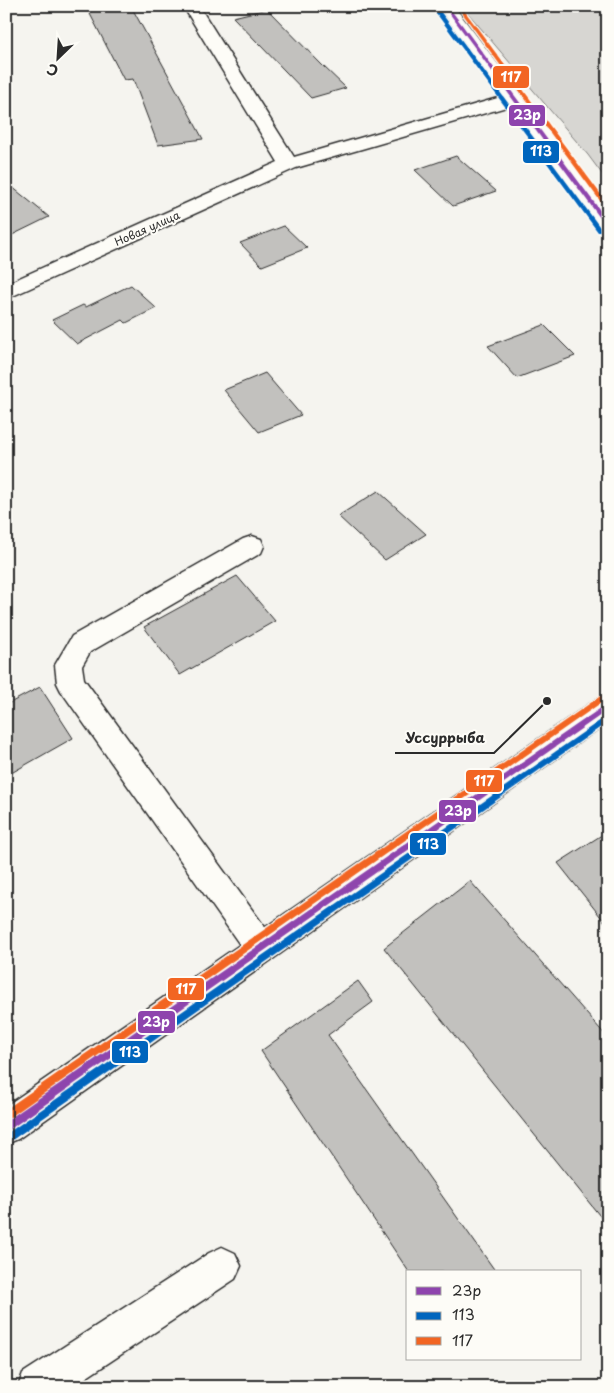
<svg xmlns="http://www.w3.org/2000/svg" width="614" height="1393" viewBox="0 0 614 1393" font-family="'Playpen Sans',sans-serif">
<rect width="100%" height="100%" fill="#f5f4ef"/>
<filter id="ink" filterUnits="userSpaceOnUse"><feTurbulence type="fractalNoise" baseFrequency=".02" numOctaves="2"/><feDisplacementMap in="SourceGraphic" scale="10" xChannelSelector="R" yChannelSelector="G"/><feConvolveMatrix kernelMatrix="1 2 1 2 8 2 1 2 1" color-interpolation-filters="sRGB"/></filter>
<g filter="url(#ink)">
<path fill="#d7d6d2" stroke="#81807e" d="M 462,6 L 608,6 L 608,182 L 588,155 Z"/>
<g fill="#c2c1be" stroke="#2b2b2b">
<path d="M 113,6 L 131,6 L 203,139 L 158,145 L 133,79 L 124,80 L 89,12 Z"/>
<path d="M 267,9 L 322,65 L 346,88 L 311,98 L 233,17 Z"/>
<path d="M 456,156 L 496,191 L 453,206 L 415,170 Z"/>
<path d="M 6,182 L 49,217 L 6,238 Z"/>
<path d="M 284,226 L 307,248 L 262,266 L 240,243 Z"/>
<path d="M 131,285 L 156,308 L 126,323 L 123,320 L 77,344 L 52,320 L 83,305 L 86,307 Z"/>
<path d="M 544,325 L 575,356 L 517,378 L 488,346 Z"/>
<path d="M 265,373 L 301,415 L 259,432 L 224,390 Z"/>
<path d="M 378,491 L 426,534 L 385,560 L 338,516 Z"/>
<path d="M 237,576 L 275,621 L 180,675 L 144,627 Z"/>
<path d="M 40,687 L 73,738 L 6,776 L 6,705 Z"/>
<path d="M 608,831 L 608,926 L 558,863 Z"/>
<path d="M 470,881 L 608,1038 L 608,1226 L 384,948 Z"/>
<path d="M 358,981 L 373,1002 L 328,1035 L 496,1272 L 409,1272 L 261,1051 Z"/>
</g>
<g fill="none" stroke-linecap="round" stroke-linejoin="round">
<defs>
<g id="minor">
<path d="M 183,6 L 199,6 L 294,157 L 508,95 L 520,95 L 523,99 L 520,103 L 296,168 L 6,299 L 6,284 L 278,162 Z"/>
<path d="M 252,536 L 261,539 L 264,546 L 261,553 L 90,652 L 82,666 L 84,679 L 272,937 L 277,948 L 272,959 L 261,964 L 250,959 L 61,691 L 57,683 L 55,665 L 72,636 L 243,539 Z"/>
<path d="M 222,1247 L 235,1253 L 241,1266 L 235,1279 L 72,1387 L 18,1387 L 23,1373 L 209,1253 Z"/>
</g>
<g id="major">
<path d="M 438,6 L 454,6 L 608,211 L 608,231 L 601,229 Z"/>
<path d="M 608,694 L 608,722 L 18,1139 L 6,1144 L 6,1106 L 598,698 Z"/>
</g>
</defs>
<use href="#minor" stroke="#2b2b2b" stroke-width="3"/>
<use href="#major" stroke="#2b2b2b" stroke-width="3"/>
<use href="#minor" fill="#fdfcf7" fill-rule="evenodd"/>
<use href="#major" fill="#fdfcf7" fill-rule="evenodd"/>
<defs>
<g id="bus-1">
<path d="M 444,6 L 448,6 L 608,221 L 608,227 L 606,226 Z"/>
<path d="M 608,703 L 608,710 L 6,1132 L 6,1121 Z"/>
</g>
<g id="bus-2">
<path d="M 438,11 L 440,11 L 602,230 L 602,232 L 598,232 L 436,13 L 436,12 Z"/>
<path d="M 608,715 L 608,722 L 15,1138 L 12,1140 L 9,1138 L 7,1135 L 9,1132 Z"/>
</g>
<g id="bus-3">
<path d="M 457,6 L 461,6 L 608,204 L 608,210 L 606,209 Z"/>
<path d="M 602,695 L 605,696 L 606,698 L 605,700 L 6,1120 L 6,1109 Z"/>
</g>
</defs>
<use href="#bus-1" stroke="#fdfcf7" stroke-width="3"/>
<use href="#bus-2" stroke="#fdfcf7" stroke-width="3"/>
<use href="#bus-3" stroke="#fdfcf7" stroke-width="3"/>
<use href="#bus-1" fill="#8e44ad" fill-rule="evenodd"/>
<use href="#bus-2" fill="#0065bd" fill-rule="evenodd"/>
<use href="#bus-3" fill="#f26522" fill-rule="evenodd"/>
</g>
</g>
<g text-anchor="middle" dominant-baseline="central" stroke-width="4" stroke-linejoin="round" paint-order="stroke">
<g font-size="11" fill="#2b2b2b" stroke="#fdfcf7">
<text transform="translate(147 228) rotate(-24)">Новая улица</text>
</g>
</g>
<path fill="none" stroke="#2b2b2b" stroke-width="2" d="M547 701L494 753H395"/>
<circle fill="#2b2b2b" stroke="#fdfcf7" stroke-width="2" cx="547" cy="701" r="5"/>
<g font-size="14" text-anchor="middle" font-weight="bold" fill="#2b2b2b" stroke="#fdfcf7" stroke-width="4" stroke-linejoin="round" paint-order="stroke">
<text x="445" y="743">Уссуррыба</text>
</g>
<g stroke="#fdfcf7" stroke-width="2">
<rect x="492" y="65" width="38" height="24" rx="5" fill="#f26522"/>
<rect x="508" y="104" width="38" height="23" rx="5" fill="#8e44ad"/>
<rect x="522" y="140" width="38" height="24" rx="5" fill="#0065bd"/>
<rect x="465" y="769" width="38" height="24" rx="5" fill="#f26522"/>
<rect x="438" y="799" width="39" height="24" rx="5" fill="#8e44ad"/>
<rect x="409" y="832" width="38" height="24" rx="5" fill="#0065bd"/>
<rect x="167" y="977" width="38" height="24" rx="5" fill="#f26522"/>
<rect x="137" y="1010" width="39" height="24" rx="5" fill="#8e44ad"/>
<rect x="111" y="1040" width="38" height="24" rx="5" fill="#0065bd"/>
</g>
<g font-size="14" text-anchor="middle" font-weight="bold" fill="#fff">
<text x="511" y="82">117</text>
<text x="527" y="120">23р</text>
<text x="541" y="156">113</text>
<text x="484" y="786">117</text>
<text x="458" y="816">23р</text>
<text x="428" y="849">113</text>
<text x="186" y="994">117</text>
<text x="156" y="1027">23р</text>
<text x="130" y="1057">113</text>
</g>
<rect width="614" height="1393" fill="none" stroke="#fdfcf7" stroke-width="25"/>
<rect x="12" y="12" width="589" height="1368" fill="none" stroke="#2b2b2b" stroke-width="2" filter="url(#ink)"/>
<rect x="406" y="1270" width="175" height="90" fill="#fdfcf7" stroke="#a9a8a5"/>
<rect x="416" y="1287" width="25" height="8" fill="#8e44ad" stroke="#a9a8a5"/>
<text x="452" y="1296" font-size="15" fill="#2b2b2b">23р</text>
<rect x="416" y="1312" width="25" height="8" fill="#0065bd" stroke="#a9a8a5"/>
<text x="452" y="1320" font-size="15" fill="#2b2b2b">113</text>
<rect x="416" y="1337" width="25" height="8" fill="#f26522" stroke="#a9a8a5"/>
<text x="452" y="1346" font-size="15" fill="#2b2b2b">117</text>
<g transform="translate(58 58) rotate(205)" stroke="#fdfcf7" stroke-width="4" paint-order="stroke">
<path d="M0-4L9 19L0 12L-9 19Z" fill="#2b2b2b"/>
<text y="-8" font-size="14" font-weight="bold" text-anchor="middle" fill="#2b2b2b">С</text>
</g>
</svg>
